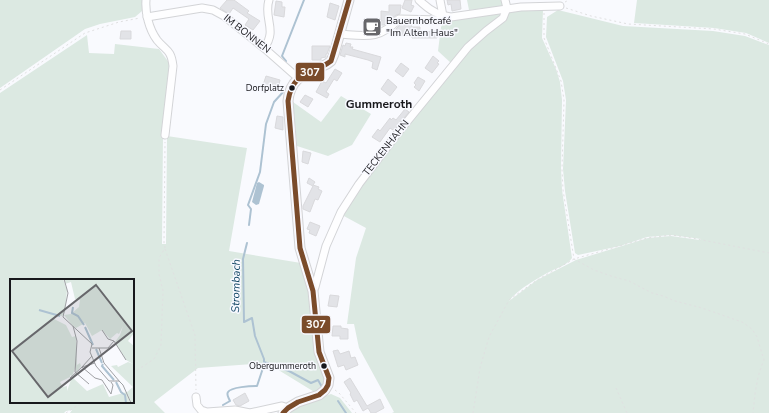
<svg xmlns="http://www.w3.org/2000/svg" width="769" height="413" viewBox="0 0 769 413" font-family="'Nunito Sans',sans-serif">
<rect width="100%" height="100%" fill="#f9fafe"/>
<g fill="#dce9e2" fill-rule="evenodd">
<path d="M 0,0 L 143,0 L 142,11 L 135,17 L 100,24 L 85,29 L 0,88 Z"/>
<path d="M 467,0 L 502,0 L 503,6 L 469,10 Z"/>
<path d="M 637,0 L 769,0 L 769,43 L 746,33 L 714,28 L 634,23 Z"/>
<path d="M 509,10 L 543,10 L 542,38 L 556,69 L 560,82 L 562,100 L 561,168 L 562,190 L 572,258 C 568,264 558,268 551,271 C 538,278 518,289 509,301 L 537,280 L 576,260 L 648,238 L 671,236 L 700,240 L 701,239 L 671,235 L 647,237 L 620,246 L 578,255 L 575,253 L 565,191 L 563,169 L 566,100 L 563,81 L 546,37 L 547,17 L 558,10 L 623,26 L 713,31 L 745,36 L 769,45 L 769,413 L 392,413 L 394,412 L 359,348 L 354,324 L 347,324 L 356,258 L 366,228 L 342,215 L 360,186 L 469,49 L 487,32 L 506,21 Z"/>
<path d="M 499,13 L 502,14 L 451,63 L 438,51 L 441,27 L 444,21 Z"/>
<path d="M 87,35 L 89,53 L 114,54 L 115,44 L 159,49 L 170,64 L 163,135 L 162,244 L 166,244 L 167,136 L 247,148 L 229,251 L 301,263 L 311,297 L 326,378 L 324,387 L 316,393 L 267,363 L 198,368 L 154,402 L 165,413 L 70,413 L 72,410 L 66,411 L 64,413 L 0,413 L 0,93 ZM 11,280 L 133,280 L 133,402 L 11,402 Z"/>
<path d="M 341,96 L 371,114 L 352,145 L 328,156 L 297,146 L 293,102 L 321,122 Z"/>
<path d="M 331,394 L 340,398 L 352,413 L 286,413 L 296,406 Z"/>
</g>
<path fill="#adc2d2" d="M 259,182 L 264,185 L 264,186 L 259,204 L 256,205 L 252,202 L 257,183 Z"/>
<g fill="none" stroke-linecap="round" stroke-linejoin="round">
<g stroke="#adc2d2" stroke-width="2">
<path d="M 286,61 L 282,56 L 304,0"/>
<path d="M 249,225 L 251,209 L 248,205 L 260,172 L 266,124 L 274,102 L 284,91"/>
<path d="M 264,362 L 289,371 L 311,383 L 318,380 L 322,387"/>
<path d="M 338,401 L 346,413"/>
<path d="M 223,405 L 230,401 C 229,398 226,395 228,392 C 231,387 251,386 257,386 L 264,365 L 264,359 L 255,336 L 252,318 L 244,322 L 243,259 L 247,243"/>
</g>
</g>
<g fill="#e2e3e7" stroke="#d9d9dc">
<path d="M 227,0 L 234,0 L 249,11 L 247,13 L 260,21 L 253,30 L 245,25 L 249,19 L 233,8 L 229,14 L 220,8 Z"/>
<path d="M 405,0 L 412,0 L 411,5 L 414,6 L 411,12 L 402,8 Z"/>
<path d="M 447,0 L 460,0 L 461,9 L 452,11 L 451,4 L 448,5 Z"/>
<path d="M 276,1 L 282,2 L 282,7 L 285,7 L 284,17 L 274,15 Z"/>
<path d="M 330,3 L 339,6 L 335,20 L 327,17 Z"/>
<path d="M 389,5 L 401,5 L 400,14 L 396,15 L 384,25 L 381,25 L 381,11 L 389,12 Z"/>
<path d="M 367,20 L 379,21 L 378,28 L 371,30 L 366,30 Z"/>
<path d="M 401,24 L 411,24 L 412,27 L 420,27 L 420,32 L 437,31 L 437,38 L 412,38 L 412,35 L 396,36 L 396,29 Z"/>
<path d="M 121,31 L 131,31 L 131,39 L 120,39 Z"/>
<path d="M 346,43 L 351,44 L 350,47 L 353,47 L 352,49 L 381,57 L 377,70 L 372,68 L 373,62 L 368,60 L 345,54 L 345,57 L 340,55 L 343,45 L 345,46 Z"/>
<path d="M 312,46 L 330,46 L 327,54 L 326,54 L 326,57 L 321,58 L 321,60 L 312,60 Z"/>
<path d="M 433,56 L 439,61 L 437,63 L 439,64 L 432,73 L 425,68 Z"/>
<path d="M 401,63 L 409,69 L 403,77 L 395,71 Z"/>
<path d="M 335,69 L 342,73 L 337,81 L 334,79 L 326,92 L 329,94 L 327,98 L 316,92 L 322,81 L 326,83 Z"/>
<path d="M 266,76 L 280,80 L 278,89 L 263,85 Z"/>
<path d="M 418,77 L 425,81 L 419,91 L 414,87 L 416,85 L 414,83 Z"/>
<path d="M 388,79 L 397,87 L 390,96 L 381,89 Z"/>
<path d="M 305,95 L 313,99 L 308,107 L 300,102 Z"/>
<path d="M 405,109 L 409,112 L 396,128 L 393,130 L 390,128 L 380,142 L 372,137 L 378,129 L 380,131 L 390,118 L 391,120 L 393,118 L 396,120 Z"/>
<path d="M 277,116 L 283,117 L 283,130 L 275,128 Z"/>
<path d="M 303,151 L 311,153 L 308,164 L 302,162 Z"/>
<path d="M 309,178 L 315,182 L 313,185 L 319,187 L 318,189 L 322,191 L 318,200 L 315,199 L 310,212 L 303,209 L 303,206 L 313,186 L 307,183 Z"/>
<path d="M 310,222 L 320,226 L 316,236 L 309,233 L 310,230 L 307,229 Z"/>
<path d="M 330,295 L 339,296 L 337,307 L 328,306 Z"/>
<path d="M 333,326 L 341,326 L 341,328 L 348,329 L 348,339 L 340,339 L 340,336 L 332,336 Z"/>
<path d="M 338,350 L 340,354 L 349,351 L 351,358 L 355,357 L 358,365 L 346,370 L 344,365 L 338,367 L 333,351 Z"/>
<path d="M 350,378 L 367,406 L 380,399 L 384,408 L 375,413 L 371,413 L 368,408 L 363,411 L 357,400 L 354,402 L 350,394 L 351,393 L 344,382 Z"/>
<path d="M 245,393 L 249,401 L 240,406 L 236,405 L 233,400 Z"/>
</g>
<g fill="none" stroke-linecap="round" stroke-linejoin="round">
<defs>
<g id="street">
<path d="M 146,0 C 145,13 149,29 157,40 C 166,51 171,49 173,66 L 165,135"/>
<path d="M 419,0 C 428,9 438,16 451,17 L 521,7 L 560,6"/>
<path d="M 147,17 L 202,8 L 213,10 L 224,16 L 264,48 L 298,78"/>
<path d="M 340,34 C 366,36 379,40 399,19 L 441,20 L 443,16 L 440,0"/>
<path d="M 264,48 C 278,30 263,18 269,0"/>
<path d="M 313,291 L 315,287 L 326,246 L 341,212 L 359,184 L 397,134 L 468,47 L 486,31 L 503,18 L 507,8 L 505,0"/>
<path d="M 196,397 L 197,405 L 201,410 L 207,412 L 235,410 L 250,413 L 282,406 L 288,408"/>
</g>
<path id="secondary" d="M 283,413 L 288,408 L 298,402 L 319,395 L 325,390 L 328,385 L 329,378 L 319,352 L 313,291 L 300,248 L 288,101 C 290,76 308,73 327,64 L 331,61 L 334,54 L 349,0"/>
</defs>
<use href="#street" stroke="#d3d4d7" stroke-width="9"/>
<use href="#secondary" stroke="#d3d4d7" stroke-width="11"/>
<g stroke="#e0e0e1" stroke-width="1" stroke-dasharray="2 3" stroke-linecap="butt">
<path d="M 565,2 L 569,0"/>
<path d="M 566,8 L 591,16 L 628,24 L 714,29 L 745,34 L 769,44"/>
<path d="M 544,13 L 544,38 L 561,81 L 564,100 L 562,169 L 563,190 L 574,259 L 594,270 L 611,276 L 629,281 L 652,293 L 663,296 L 675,301 L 702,308 L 742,322 L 752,329 L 757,337 L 764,360 C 756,378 755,394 753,413"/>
<path d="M 0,90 L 85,33 L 119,22 L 140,18"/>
<path d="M 165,249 L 195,335 L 196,390"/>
<path d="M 133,373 L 154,359 L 161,345 L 163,291 L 159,274 L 159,258 L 165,248 L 164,243 L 165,142"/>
<path d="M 616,388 L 627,413"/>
<path d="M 335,390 L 339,393 L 356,413"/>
<path d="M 66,413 L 83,402"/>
<path d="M 473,413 L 480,368 L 489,337 L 509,300 L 537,280 L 574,259 L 647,238 L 672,235 L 692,238 L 769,253"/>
</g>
<use href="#street" stroke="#fefeff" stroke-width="7"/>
<use href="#secondary" stroke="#faf7f8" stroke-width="9"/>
<defs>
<path id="bus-1" d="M 283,413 L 288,408 L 298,402 L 319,395 L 325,390 L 328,385 L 329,378 L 319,352 L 313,291 L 300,248 L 288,101 C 293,70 311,76 331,61 L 349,0"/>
</defs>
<use href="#bus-1" stroke="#f8f9ff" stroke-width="8"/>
<use href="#bus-1" stroke="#7a4b2a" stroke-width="5"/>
</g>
<defs>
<symbol id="cafe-square" viewBox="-11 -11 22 22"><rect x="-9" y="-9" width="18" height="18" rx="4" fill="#67676b" stroke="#f8f9ff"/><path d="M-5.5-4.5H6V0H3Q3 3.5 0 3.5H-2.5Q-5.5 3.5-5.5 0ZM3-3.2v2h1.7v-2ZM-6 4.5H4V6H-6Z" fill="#fff"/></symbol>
</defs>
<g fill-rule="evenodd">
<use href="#cafe-square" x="361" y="16" width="22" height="22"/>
</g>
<g fill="#18181c" stroke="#f8f9ff" stroke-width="1.5">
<circle cx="292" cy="88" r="3.5"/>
<circle cx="324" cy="366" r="3.5"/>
</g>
<g text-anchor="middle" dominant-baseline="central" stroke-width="3" stroke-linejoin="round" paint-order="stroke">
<g font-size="9" fill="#18181c" stroke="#f8f9ff" text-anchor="end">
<text x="284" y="88">Dorfplatz</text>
<text x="316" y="366">Obergummeroth</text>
</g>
<g font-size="10" fill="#18181c" stroke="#f8f9ff" text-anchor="start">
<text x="386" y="21">Bauernhofcafé<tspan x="386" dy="12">"Im Alten Haus"</tspan></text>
</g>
<g font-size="10" fill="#18181c" stroke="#f8f9ff">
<text transform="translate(247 34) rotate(38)">IM BONNEN</text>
<text transform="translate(386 148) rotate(-52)">TECKENHAHN</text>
</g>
<g font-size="11" font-style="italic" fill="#104563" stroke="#f8f9ff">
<text transform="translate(236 286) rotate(-89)">Strombach</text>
</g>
<g font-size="12" font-weight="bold" fill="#18181c" stroke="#f8f9ff">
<text x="379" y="104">Gummeroth</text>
</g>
</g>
<g transform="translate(10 279)">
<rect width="124" height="124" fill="#f9fafe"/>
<path d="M 0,0 L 53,0 L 57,11 L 55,33 L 52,37 L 45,36 L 44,40 L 56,46 L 62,58 L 66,57 L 67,86 L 70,84 L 71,87 L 66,93 L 66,87 L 62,97 L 60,96 L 60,98 L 50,103 L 53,108 L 57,107 L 57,112 L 62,98 L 77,112 L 93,105 L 99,118 L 117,113 L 120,124 L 0,124 ZM 54,0 L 124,0 L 124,54 L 118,62 L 124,67 L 124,124 L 121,124 L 117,113 L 123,108 L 101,87 L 107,86 L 108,88 L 118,83 L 123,85 L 116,81 L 105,63 L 110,56 L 113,47 L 109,55 L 107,54 L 100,60 L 92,51 L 82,57 L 75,44 L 66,49 L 62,46 L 54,36 L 61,35 L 69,28 L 70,21 L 65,20 L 61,3 L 55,5 Z" fill="#dce9e2"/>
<path fill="none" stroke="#adc2d2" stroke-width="2" d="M 63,28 L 62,34 L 68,37 L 74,46M 29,31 L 50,37M 75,48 L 83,66M 86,70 L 92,84M 93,85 L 92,87 L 104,101M 106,103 L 111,113 L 115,116 L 116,124"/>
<path fill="none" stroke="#9fa0a4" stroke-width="1" d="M 54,0 L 58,14 L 53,38 L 82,65 L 80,73 L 86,87 L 99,102 L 109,102 L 113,106 L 121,124M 63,47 L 67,62 L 65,93 L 79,105M 92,51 L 98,60 L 104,62M 104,62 L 116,81M 82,69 L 98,69 L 104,62M 89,69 L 94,84 L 110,103M 82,77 L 72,88 L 85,99 L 92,101 L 101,115M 60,99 L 72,88 L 85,84M 101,115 L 103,106 L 101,103"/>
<path fill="#67676b" fill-opacity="0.15" stroke="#67676b" stroke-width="2" d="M 86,6 L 122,52 L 38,118 L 2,72 Z"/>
<rect width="124" height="124" fill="none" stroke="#18181c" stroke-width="2"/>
</g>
<g stroke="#f8f9ff" stroke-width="1.5">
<rect x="295" y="62" width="30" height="20" rx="4" fill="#7a4b2a"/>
<rect x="301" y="315" width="30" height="19" rx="4" fill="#7a4b2a"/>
</g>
<g font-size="11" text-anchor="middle" font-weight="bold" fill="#fff">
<text x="310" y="76">307</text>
<text x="316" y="328">307</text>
</g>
</svg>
